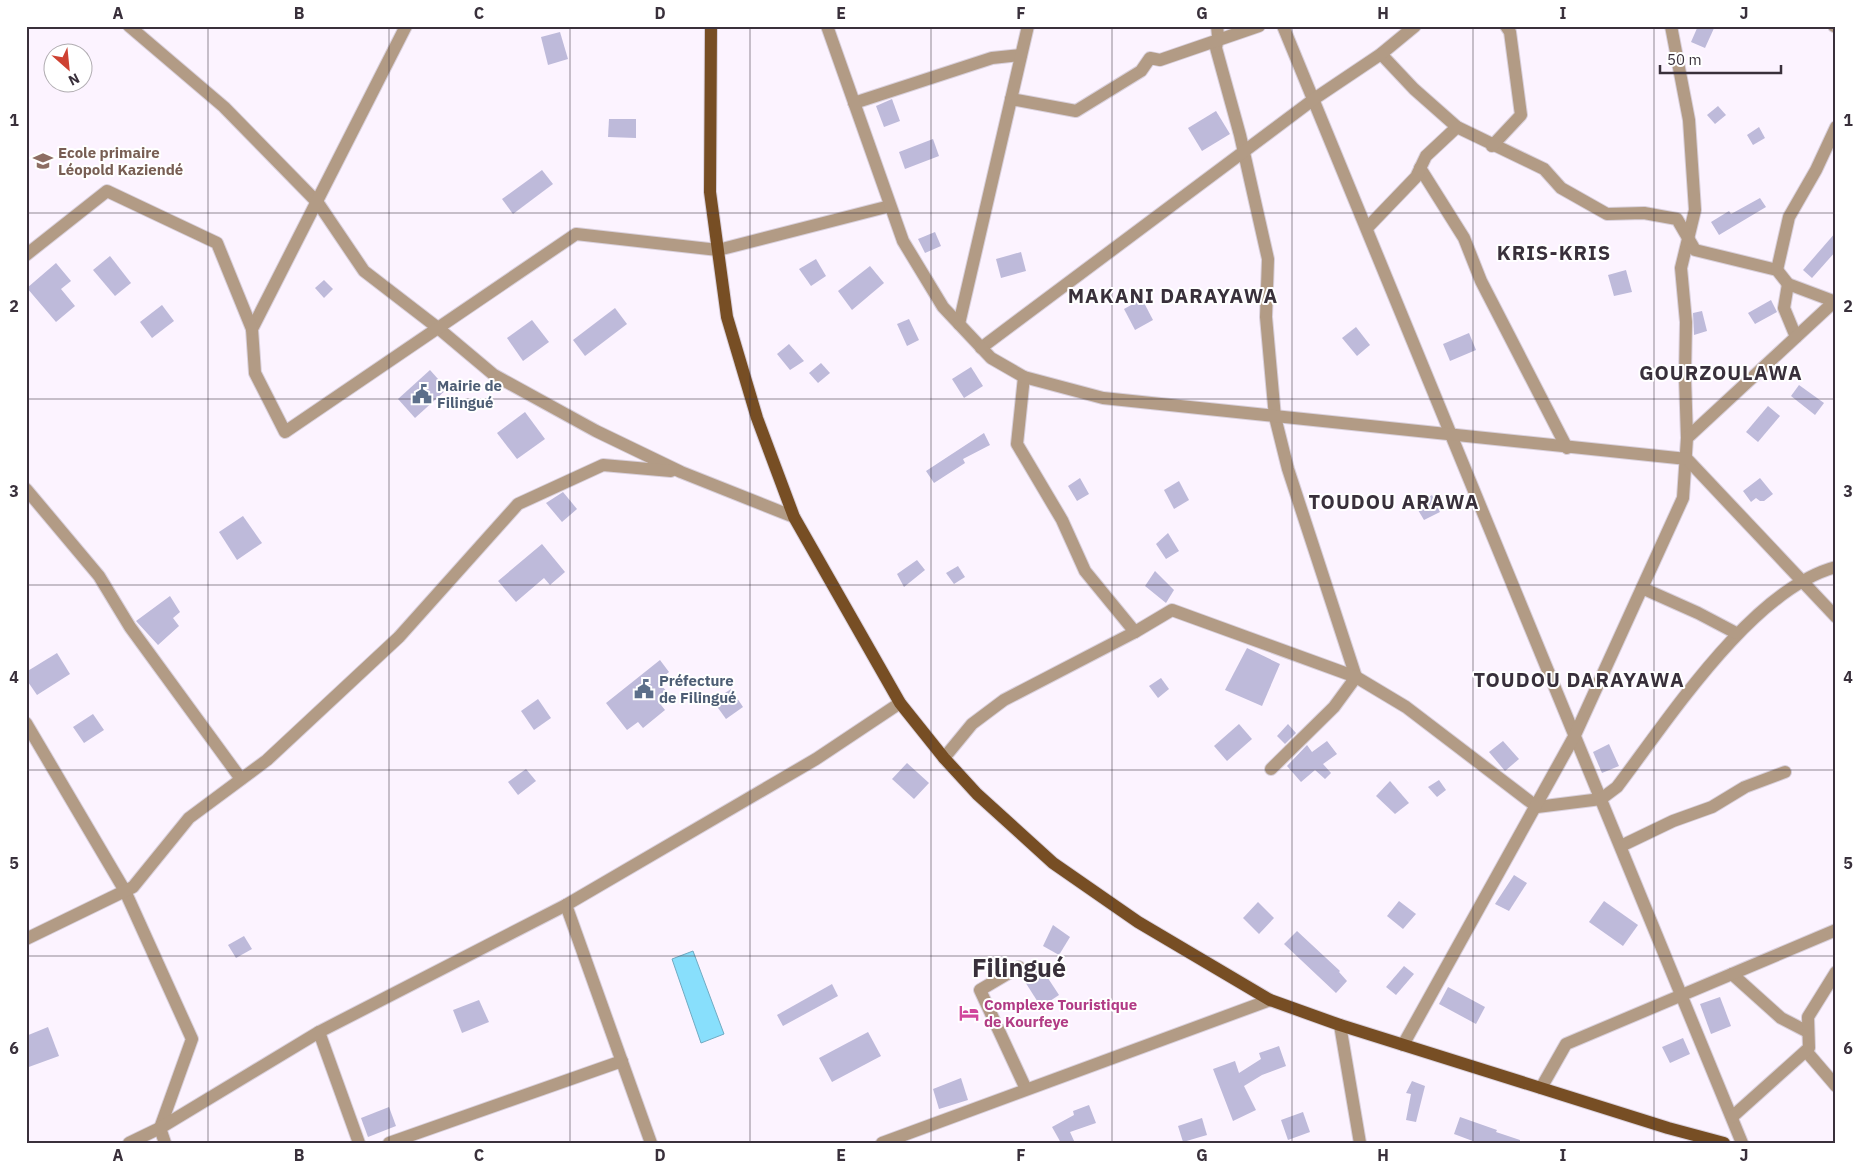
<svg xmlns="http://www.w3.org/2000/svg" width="1862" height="1169" viewBox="0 0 1862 1169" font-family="'IBM Plex Sans',sans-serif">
<rect width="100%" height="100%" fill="#fcf3ff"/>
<path fill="#88dffc" stroke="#70aac2" d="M 693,951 L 724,1034 L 701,1043 L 672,959 Z"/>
<g fill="#bebada">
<path d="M 1698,26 L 1715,26 L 1705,48 L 1691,42 Z"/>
<path d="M 560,32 L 568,59 L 548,65 L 541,37 Z"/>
<path d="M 892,99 L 900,121 L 884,127 L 876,106 Z"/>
<path d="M 1718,106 L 1726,115 L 1715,124 L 1707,115 Z"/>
<path d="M 1216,111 L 1230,134 L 1202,151 L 1188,128 Z"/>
<path d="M 609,119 L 636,119 L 636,138 L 608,137 Z"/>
<path d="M 1759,127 L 1765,138 L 1753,145 L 1747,135 Z"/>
<path d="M 933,139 L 939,156 L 905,169 L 899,152 Z"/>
<path d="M 542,170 L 553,184 L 513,214 L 502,199 Z"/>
<path d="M 1760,198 L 1766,207 L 1719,235 L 1711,222 L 1729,211 L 1731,214 Z"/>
<path d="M 935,232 L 941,246 L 925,253 L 918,239 Z"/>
<path d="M 1836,232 L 1836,251 L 1812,278 L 1803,270 Z"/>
<path d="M 1021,252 L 1026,271 L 1001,278 L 996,259 Z"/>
<path d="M 110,256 L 131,283 L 115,296 L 93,270 Z"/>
<path d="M 816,259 L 826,276 L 811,286 L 799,269 Z"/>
<path d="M 56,263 L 71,281 L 61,289 L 75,306 L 56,322 L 27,288 Z"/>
<path d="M 870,266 L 884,283 L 852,310 L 838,291 Z"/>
<path d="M 1626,270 L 1632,292 L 1614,296 L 1608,275 Z"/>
<path d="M 324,280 L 333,289 L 324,298 L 315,288 Z"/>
<path d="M 1142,299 L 1153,320 L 1135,330 L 1124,309 Z"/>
<path d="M 1771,300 L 1777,312 L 1755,324 L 1748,313 Z"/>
<path d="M 162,305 L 174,321 L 152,338 L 140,322 Z"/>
<path d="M 615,308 L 627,324 L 585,356 L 573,340 Z"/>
<path d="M 1702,311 L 1707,331 L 1694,335 L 1693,313 Z"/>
<path d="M 909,319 L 919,340 L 907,346 L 897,324 Z"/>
<path d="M 532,320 L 549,342 L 523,361 L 507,338 Z"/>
<path d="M 1356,327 L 1370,345 L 1357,356 L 1342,338 Z"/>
<path d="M 1469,333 L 1476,350 L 1450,361 L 1443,344 Z"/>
<path d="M 789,344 L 804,361 L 790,370 L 777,354 Z"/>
<path d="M 821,363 L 830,373 L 818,383 L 809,373 Z"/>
<path d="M 971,367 L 983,386 L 964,398 L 952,379 Z"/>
<path d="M 430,370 L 447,389 L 415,418 L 398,399 Z"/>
<path d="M 1799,385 L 1824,403 L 1815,415 L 1791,396 Z"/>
<path d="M 1768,406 L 1780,416 L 1758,442 L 1746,432 Z"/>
<path d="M 525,412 L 545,439 L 517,459 L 497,433 Z"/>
<path d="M 984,433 L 990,445 L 963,459 L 965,463 L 934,483 L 926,471 Z"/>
<path d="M 1080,478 L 1089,494 L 1077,501 L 1068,486 Z"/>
<path d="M 1760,478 L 1773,494 L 1764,501 L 1760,501 L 1756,498 L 1751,502 L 1743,491 Z"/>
<path d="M 1179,481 L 1189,500 L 1174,509 L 1164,490 Z"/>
<path d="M 563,492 L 577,509 L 562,522 L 546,503 Z"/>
<path d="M 1432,495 L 1440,512 L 1424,520 L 1415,505 Z"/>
<path d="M 243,516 L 262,543 L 237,560 L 219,532 Z"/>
<path d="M 1168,533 L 1179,551 L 1166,559 L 1156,544 Z"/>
<path d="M 542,544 L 565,572 L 550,585 L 544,578 L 516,602 L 498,581 Z"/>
<path d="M 917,560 L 925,570 L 904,587 L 897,574 Z"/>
<path d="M 958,566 L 965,577 L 954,584 L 946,573 Z"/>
<path d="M 1155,571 L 1174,590 L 1166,603 L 1145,586 Z"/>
<path d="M 170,596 L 180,612 L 173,618 L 179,626 L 158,645 L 136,621 Z"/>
<path d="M 1247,648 L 1280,664 L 1262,706 L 1225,690 Z"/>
<path d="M 57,653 L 70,674 L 37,695 L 26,679 L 26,672 Z"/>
<path d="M 660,660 L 669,672 L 658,681 L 671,697 L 661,705 L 665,710 L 643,728 L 638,722 L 627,730 L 606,703 Z"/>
<path d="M 1161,678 L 1169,689 L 1158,698 L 1149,686 Z"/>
<path d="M 731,689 L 743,707 L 726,719 L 713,701 Z"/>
<path d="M 538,699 L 551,718 L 534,730 L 521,711 Z"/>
<path d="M 93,714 L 104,730 L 84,743 L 73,727 Z"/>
<path d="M 1239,724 L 1252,739 L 1227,761 L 1214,746 Z"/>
<path d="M 1288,724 L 1296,733 L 1285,744 L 1277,736 Z"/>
<path d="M 1327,741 L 1337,754 L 1323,764 L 1331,773 L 1325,779 L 1315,770 L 1301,782 L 1287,766 L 1307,745 L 1312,752 Z"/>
<path d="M 1503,741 L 1519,759 L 1505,771 L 1489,752 Z"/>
<path d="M 1609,744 L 1619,766 L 1602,773 L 1593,752 Z"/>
<path d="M 907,763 L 929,783 L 914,799 L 892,779 Z"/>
<path d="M 526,769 L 536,781 L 518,795 L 508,782 Z"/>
<path d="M 1439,780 L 1446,790 L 1437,797 L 1428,787 Z"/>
<path d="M 1390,781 L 1409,803 L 1395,814 L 1376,796 Z"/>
<path d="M 1514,875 L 1527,883 L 1509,911 L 1495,904 Z"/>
<path d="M 1399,901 L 1416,914 L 1403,929 L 1387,916 Z"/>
<path d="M 1604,901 L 1638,925 L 1623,946 L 1589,922 Z"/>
<path d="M 1258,902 L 1274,918 L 1259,934 L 1243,918 Z"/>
<path d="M 1053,925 L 1070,937 L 1059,955 L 1043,946 Z"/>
<path d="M 1297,931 L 1340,971 L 1339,972 L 1347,981 L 1336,993 L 1284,944 Z"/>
<path d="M 244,936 L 252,949 L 236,958 L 228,945 Z"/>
<path d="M 1040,966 L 1059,995 L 1041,1007 L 1022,977 Z"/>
<path d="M 1404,966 L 1414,974 L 1396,995 L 1386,987 Z"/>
<path d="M 832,984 L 838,996 L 783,1026 L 777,1015 Z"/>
<path d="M 1448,987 L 1485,1007 L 1476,1024 L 1439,1004 Z"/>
<path d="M 1720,997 L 1731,1026 L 1711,1034 L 1700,1004 Z"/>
<path d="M 479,1000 L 489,1022 L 462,1033 L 453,1010 Z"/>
<path d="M 48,1027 L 59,1056 L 26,1068 L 26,1036 Z"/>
<path d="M 868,1032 L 881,1056 L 832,1082 L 819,1058 Z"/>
<path d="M 1683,1038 L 1690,1054 L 1670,1063 L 1662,1047 Z"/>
<path d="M 1279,1046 L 1286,1066 L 1262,1075 L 1244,1086 L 1256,1110 L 1233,1121 L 1213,1069 L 1235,1061 L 1239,1073 L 1261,1059 L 1259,1053 Z"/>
<path d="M 961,1078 L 968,1100 L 939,1109 L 933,1089 Z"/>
<path d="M 1412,1081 L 1425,1086 L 1416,1122 L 1406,1120 L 1411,1094 L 1406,1093 Z"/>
<path d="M 1089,1105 L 1096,1123 L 1070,1132 L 1075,1143 L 1061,1143 L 1052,1127 L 1074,1115 L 1073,1111 Z"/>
<path d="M 389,1107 L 396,1126 L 368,1137 L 361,1118 Z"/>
<path d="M 1303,1112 L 1310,1132 L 1288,1140 L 1281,1120 Z"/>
<path d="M 1460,1117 L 1497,1130 L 1496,1132 L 1520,1140 L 1520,1143 L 1478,1143 L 1454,1134 Z"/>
<path d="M 1202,1118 L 1207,1135 L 1183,1142 L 1178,1126 Z"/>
</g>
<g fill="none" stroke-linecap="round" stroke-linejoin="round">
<defs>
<g id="minor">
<path d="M 129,26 L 224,107 L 318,203 L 364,271 L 438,328 L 494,375 L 596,431 L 681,472 L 794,517"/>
<path d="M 406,26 L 252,329 L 255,373 L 285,432 L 576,234 L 718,250 L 890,206"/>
<path d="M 1217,26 L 1218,36 L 1216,48 L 1240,135 L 1268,259 L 1266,317 L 1275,417 L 1288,469 L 1356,677 L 1334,707 L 1271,769"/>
<path d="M 1283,26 L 1742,1143"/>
<path d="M 1671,26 L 1689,120 L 1695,210 L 1681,268 L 1686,322 L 1685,377 L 1687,438"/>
<path d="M 1834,26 L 1836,27"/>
<path d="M 1381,54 L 1414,89 L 1457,127 L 1544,169 L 1561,188 L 1607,214 L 1644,213 L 1677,219 L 1695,250 L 1777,270 L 1788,284 L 1836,302"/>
<path d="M 1011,99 L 1076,111 L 1141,71 L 1150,58 L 1160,60 L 1259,26"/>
<path d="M 854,103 L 992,58 L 1021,55"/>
<path d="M 1492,146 L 1521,115 L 1510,32 L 1506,26"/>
<path d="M 1420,168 L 1464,238 L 1481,281 L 1567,448"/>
<path d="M 1367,228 L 1416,177 L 1426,156 L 1457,127"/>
<path d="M 26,255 L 107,191 L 217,243 L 252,329"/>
<path d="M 1777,270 L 1789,217 L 1816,170 L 1836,127"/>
<path d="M 1788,284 L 1784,308 L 1796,337"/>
<path d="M 959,324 L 1028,26"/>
<path d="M 981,348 L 1314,99 L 1381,54 L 1415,26"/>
<path d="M 1024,377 L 1017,444 L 1062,520 L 1085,571 L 1135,632 L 1172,610 L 1356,677 L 1406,707 L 1537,807 L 1601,799 L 1617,787 C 1668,720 1752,589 1836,567"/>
<path d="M 26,489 L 99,576 L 130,627 L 241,779"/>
<path d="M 1642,588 L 1698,613 L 1736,633"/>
<path d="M 26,723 L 125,891 L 192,1039 L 160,1128 L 165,1143"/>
<path d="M 944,758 L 972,724 L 1004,700 L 1135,632"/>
<path d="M 1621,846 L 1673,821 L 1712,807 L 1745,787 L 1785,772"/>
<path d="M 566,905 L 651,1143"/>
<path d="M 26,939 L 133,887 L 189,818 L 267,760 L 399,637 L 518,504 L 603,465 L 671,471"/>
<path d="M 1019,967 L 980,990 L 1026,1089"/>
<path d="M 1732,974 L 1781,1018 L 1808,1032"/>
<path d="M 1340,1025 L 1360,1143"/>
<path d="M 319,1032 L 359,1143"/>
<path d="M 1403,1045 L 1575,735 L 1683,498 L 1687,438 L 1836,300"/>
<path d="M 1806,1051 L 1836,1086"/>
<path d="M 1541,1088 L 1566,1044 L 1836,930"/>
<path d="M 1732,1117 L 1809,1048 L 1808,1017 L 1836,972"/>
<path d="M 129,1143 L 160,1128 L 319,1032 L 566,905 L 816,759 L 900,703"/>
<path d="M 389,1143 L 622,1061"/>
</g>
<g id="tertiary">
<path d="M 827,26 L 903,241 L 943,307 L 991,358 L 1024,377 L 1103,398 L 1687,459 L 1836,617"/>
<path d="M 882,1143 L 1270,1000"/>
</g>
<path id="primary" d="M 711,26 L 710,192 L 727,317 L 757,418 L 794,517 L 900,703 L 944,758 L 977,794 L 1053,863 L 1138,922 L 1270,1000 L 1340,1025 L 1668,1128 L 1724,1143"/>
</defs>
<use href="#minor" stroke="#d9d0dc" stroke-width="14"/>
<use href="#tertiary" stroke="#d9d0dc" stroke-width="14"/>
<use href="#primary" stroke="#d9d0dc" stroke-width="14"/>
<use href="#minor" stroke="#b29b85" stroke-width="12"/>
<use href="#tertiary" stroke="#b29b85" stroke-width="12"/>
<use href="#primary" stroke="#774e24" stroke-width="12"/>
</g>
<path fill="none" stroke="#39303b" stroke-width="1" stroke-opacity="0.55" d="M 208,26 L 208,1143M 389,26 L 389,1143M 570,26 L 570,1143M 750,26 L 750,1143M 931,26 L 931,1143M 1112,26 L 1112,1143M 1292,26 L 1292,1143M 1473,26 L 1473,1143M 1654,26 L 1654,1143M 26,213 L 1836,213M 26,399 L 1836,399M 26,585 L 1836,585M 26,770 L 1836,770M 26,956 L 1836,956"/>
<defs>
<symbol id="school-bare" viewBox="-9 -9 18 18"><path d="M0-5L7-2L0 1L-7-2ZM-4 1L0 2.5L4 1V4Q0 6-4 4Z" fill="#8d6e63" stroke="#fff" stroke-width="2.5" paint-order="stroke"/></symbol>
<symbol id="civic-bare" viewBox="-9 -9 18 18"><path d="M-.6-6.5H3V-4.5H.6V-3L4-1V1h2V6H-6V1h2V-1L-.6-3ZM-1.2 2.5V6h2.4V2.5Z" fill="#5c6f8a" stroke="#fff" stroke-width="2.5" paint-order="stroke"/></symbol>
<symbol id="hotel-bare" viewBox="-9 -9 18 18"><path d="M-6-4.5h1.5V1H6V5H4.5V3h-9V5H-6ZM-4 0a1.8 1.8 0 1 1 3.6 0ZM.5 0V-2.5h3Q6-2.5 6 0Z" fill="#d1479c" stroke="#fff" stroke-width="2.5" paint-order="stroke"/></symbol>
</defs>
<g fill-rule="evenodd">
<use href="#school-bare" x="29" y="147" width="28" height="28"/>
<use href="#civic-bare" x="408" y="380" width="28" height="28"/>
<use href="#civic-bare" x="630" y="675" width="28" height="28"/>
<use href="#hotel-bare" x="955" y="999" width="28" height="28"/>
</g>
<g text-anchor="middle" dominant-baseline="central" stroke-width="4" stroke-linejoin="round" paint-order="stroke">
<g font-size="15" font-weight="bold" fill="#785e54" stroke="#fff" text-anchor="start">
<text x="58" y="152">Ecole primaire<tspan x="58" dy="17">Léopold Kaziendé</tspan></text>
</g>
<g font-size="15" font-weight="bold" fill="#4e5e75" stroke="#fff" text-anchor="start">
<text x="437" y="385">Mairie de<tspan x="437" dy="17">Filingué</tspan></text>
<text x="659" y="680">Préfecture<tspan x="659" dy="17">de Filingué</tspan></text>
</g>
<g font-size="15" font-weight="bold" fill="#b23c85" stroke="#fff" text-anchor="start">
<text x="984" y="1004">Complexe Touristique<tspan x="984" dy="17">de Kourfeye</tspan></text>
</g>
<g font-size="20" font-weight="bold" letter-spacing="1" fill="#39303b" stroke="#fff">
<text x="1554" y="252">KRIS-KRIS</text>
<text x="1173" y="295">MAKANI DARAYAWA</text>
<text x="1721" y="372">GOURZOULAWA</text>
<text x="1394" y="501">TOUDOU ARAWA</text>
<text x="1579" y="679">TOUDOU DARAYAWA</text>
</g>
<g font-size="25" font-weight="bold" fill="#39303b" stroke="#fff">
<text x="1019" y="967">Filingué</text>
</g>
</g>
<rect width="1862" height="1169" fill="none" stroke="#ffffff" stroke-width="55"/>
<g transform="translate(68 68) rotate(153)"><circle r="24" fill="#ffffff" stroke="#b0acb1"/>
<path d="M0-4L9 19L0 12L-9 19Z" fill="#ce4132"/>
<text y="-8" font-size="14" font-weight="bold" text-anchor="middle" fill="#39303b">N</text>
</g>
<path d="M1660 65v8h121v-8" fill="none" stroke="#39303b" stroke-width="2.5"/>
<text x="1667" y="65" font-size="15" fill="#39303b" stroke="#ffffff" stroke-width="4" paint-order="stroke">50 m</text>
<rect x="28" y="28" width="1806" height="1114" fill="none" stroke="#39303b" stroke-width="2"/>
<g font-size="16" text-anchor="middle" font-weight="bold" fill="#39303b">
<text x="118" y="19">A</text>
<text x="299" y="19">B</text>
<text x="479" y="19">C</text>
<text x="660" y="19">D</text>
<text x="841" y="19">E</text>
<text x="1021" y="19">F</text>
<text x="1202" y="19">G</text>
<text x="1383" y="19">H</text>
<text x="1563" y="19">I</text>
<text x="1744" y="19">J</text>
<text x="14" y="126">1</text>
<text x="1848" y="126">1</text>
<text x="14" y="312">2</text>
<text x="1848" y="312">2</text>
<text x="14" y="497">3</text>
<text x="1848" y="497">3</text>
<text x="14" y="683">4</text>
<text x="1848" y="683">4</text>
<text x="14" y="869">5</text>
<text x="1848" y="869">5</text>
<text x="14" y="1054">6</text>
<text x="1848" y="1054">6</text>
<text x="118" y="1161">A</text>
<text x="299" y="1161">B</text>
<text x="479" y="1161">C</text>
<text x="660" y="1161">D</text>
<text x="841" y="1161">E</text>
<text x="1021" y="1161">F</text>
<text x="1202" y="1161">G</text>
<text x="1383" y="1161">H</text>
<text x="1563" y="1161">I</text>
<text x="1744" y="1161">J</text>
</g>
</svg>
